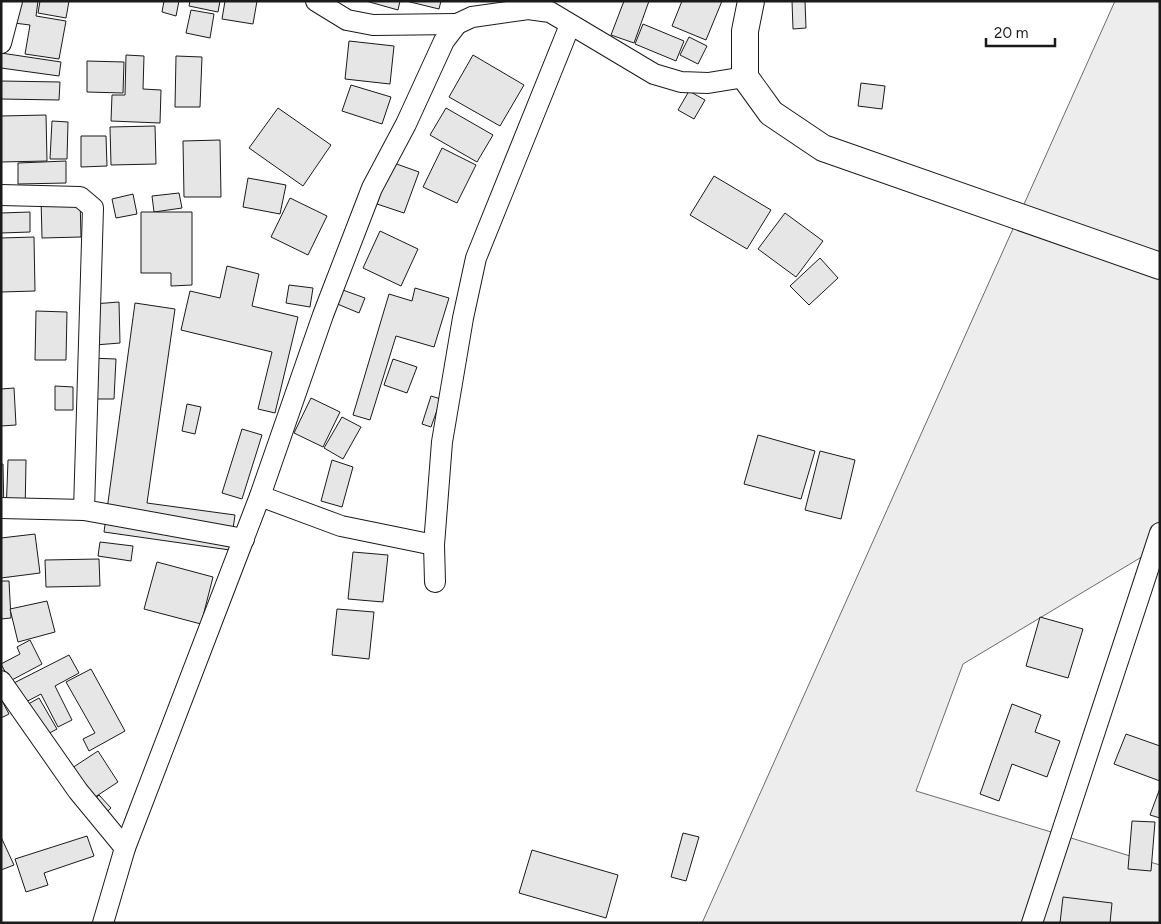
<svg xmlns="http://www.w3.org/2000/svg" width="1161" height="924" viewBox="0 0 1161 924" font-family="Figtree,sans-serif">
<rect width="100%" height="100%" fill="#fff"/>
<path fill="#ededed" stroke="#6a6a6a" d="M 1115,1 L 1160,1 L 1160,546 L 963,664 L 916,791 L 1160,865 L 1160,923 L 702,923 Z"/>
<g fill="#e6e6e6" stroke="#1a1a1a">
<path d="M 9,1 L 38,1 L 36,16 L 66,21 L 59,59 L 25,54 L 30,25 L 6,22 Z"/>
<path d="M 40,1 L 69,1 L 66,18 L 38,13 Z"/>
<path d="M 164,1 L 179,1 L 176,16 L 162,12 Z"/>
<path d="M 190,1 L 220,1 L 218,12 L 189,6 Z"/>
<path d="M 225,1 L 257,1 L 253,24 L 222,19 Z"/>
<path d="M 366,1 L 400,1 L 398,10 Z"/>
<path d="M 406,1 L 441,1 L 439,9 Z"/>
<path d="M 624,1 L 649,1 L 634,43 L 611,35 Z"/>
<path d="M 682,1 L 722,1 L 706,40 L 672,26 Z"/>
<path d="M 792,1 L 805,1 L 806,28 L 793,29 Z"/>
<path d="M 191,10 L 214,14 L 210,38 L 186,33 Z"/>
<path d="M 643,24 L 684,41 L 676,61 L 635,44 Z"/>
<path d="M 689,37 L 707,46 L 698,64 L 680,55 Z"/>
<path d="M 349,41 L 394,46 L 390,84 L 345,79 Z"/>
<path d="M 1,53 L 61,62 L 59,76 L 1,68 Z"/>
<path d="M 126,55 L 144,56 L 143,89 L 161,90 L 160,123 L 111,121 L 112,95 L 125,95 Z"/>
<path d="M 473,55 L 524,85 L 500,126 L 449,97 Z"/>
<path d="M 176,56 L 202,57 L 200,107 L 175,107 Z"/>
<path d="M 87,61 L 124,62 L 123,93 L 87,92 Z"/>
<path d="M 1,81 L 60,82 L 59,100 L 1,99 Z"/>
<path d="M 861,83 L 885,86 L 882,109 L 858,106 Z"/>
<path d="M 351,85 L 391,97 L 382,124 L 342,111 Z"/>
<path d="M 689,91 L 705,100 L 694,119 L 678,110 Z"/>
<path d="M 278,108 L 331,145 L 303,186 L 249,148 Z"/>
<path d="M 446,108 L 493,135 L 477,162 L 430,135 Z"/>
<path d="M 46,115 L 47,161 L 1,162 L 1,116 Z"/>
<path d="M 52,121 L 68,122 L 67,159 L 50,159 Z"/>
<path d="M 155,126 L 156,164 L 111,165 L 110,127 Z"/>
<path d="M 81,136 L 106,136 L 107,166 L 81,167 Z"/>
<path d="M 220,140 L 221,197 L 184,197 L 183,141 Z"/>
<path d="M 442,148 L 476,165 L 457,203 L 423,187 Z"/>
<path d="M 66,161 L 66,183 L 18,184 L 18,163 Z"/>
<path d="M 391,162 L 419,172 L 404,213 L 377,204 Z"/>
<path d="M 714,176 L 771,210 L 747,249 L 690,215 Z"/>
<path d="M 248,178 L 286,185 L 280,214 L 243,207 Z"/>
<path d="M 179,193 L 182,208 L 154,212 L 152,196 Z"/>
<path d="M 133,194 L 137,214 L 116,218 L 112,199 Z"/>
<path d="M 80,197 L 81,237 L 42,238 L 41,198 Z"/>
<path d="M 290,198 L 327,216 L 308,255 L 271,237 Z"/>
<path d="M 30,212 L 30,232 L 1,233 L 1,213 Z"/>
<path d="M 141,212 L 192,212 L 192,285 L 171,286 L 171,273 L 141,273 Z"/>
<path d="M 785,213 L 823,241 L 796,277 L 758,249 Z"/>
<path d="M 380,231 L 418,249 L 401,286 L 363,268 Z"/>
<path d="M 34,237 L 35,291 L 1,292 L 1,238 Z"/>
<path d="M 820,258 L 838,278 L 809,305 L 790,286 Z"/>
<path d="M 227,266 L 259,274 L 252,306 L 298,317 L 275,413 L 258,409 L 272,352 L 181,330 L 190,291 L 220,298 Z"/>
<path d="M 289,285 L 313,288 L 310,307 L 286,303 Z"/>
<path d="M 415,288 L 449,298 L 434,347 L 396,336 L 370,420 L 353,415 L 389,294 L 412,301 Z"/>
<path d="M 340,289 L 365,298 L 359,313 L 335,303 Z"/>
<path d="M 119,302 L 120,343 L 95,345 L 93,304 Z"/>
<path d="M 135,303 L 175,309 L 147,503 L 235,515 L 230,550 L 104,532 Z"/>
<path d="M 36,311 L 67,312 L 66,360 L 35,360 Z"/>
<path d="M 90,358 L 116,359 L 114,399 L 89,399 Z"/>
<path d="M 393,359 L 417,367 L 407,393 L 384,385 Z"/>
<path d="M 55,386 L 73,387 L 73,410 L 55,410 Z"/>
<path d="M 14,388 L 16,425 L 1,426 L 1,389 Z"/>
<path d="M 431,396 L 441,399 L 431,427 L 422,424 Z"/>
<path d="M 311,398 L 340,412 L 323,447 L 294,433 Z"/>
<path d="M 187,404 L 201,407 L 195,434 L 182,431 Z"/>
<path d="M 342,417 L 361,427 L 343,459 L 324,448 Z"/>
<path d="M 242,429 L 262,435 L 242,499 L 222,493 Z"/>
<path d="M 758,435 L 815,451 L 801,499 L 744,484 Z"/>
<path d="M 820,451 L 855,460 L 841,519 L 805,510 Z"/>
<path d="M 8,460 L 26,460 L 25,515 L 6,514 Z"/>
<path d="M 332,460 L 353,467 L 342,507 L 321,501 Z"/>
<path d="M 1,464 L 3,464 L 4,514 L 1,514 Z"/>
<path d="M 35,534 L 40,573 L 1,578 L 1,538 Z"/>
<path d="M 100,542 L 133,546 L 131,561 L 98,556 Z"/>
<path d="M 353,552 L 388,555 L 383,602 L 348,599 Z"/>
<path d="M 99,559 L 100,586 L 46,587 L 45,560 Z"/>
<path d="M 157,562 L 213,577 L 201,624 L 144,609 Z"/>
<path d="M 1,581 L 9,581 L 11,618 L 1,619 Z"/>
<path d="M 47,601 L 55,632 L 18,642 L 10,609 Z"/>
<path d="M 337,609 L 374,612 L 369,659 L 332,655 Z"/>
<path d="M 1040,617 L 1083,629 L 1068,678 L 1026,666 Z"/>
<path d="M 30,640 L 42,664 L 10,681 L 1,664 L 20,654 L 17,647 Z"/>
<path d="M 69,655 L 79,673 L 55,686 L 72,720 L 58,727 L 41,694 L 20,705 L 10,685 Z"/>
<path d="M 91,669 L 125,731 L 89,751 L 83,739 L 95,733 L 66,682 Z"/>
<path d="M 39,698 L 57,729 L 40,738 L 23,707 Z"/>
<path d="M 1,699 L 9,714 L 1,718 Z"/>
<path d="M 1012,704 L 1041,715 L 1035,732 L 1060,741 L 1047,777 L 1012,764 L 999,801 L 980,794 Z"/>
<path d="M 1126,734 L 1160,746 L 1160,781 L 1114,764 Z"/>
<path d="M 98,751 L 118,782 L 89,801 L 69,770 Z"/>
<path d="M 1160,788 L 1160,818 L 1150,815 Z"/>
<path d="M 99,795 L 111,808 L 96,822 L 84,810 Z"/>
<path d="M 1132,821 L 1155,822 L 1151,871 L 1128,869 Z"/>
<path d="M 683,833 L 699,837 L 686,881 L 671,877 Z"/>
<path d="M 87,836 L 94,856 L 44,873 L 48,885 L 26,892 L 15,859 Z"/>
<path d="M 1,837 L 14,865 L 1,870 Z"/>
<path d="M 532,850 L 618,875 L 606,918 L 519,893 Z"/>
<path d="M 1063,897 L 1112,903 L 1110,923 L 1060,923 Z"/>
</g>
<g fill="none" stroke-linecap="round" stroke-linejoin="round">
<defs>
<g id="minor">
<path d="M 316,1 L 347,20 L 373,25 L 457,24"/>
<path d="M 1,43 L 12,1"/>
<path d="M 1,195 L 80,197 L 93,208 L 84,510"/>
<path d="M 260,496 L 341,526 L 434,545"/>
<path d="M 1,508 L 84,510 L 244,539"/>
<path d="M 435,582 L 434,545 L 442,442 L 463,318 L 476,258 L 570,25"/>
<path d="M 1,681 L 78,791 L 125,848"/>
<path d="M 103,923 L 125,848 L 260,496 L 323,315 L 372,188 L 406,124 L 444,41 L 457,24 L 472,17 L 528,9 L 550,12 L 654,74 L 681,82 L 708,83 L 745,77"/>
<path d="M 1032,923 L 1160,533"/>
</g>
<path id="tertiary" d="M 751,1 L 745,31 L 745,77 L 771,113 L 823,148 L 1160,266"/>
</defs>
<use href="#minor" stroke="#1a1a1a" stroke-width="22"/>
<use href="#tertiary" stroke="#1a1a1a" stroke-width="28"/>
<use href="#minor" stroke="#fff" stroke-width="20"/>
<use href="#tertiary" stroke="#fff" stroke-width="26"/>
</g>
<rect width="1161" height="924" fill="none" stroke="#1a1a1a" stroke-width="5"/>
<path d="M986 38v8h69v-8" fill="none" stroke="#1a1a1a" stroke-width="2.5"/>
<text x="994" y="38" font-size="15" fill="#1a1a1a" stroke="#ffffff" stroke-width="4" paint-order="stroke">20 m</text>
</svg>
